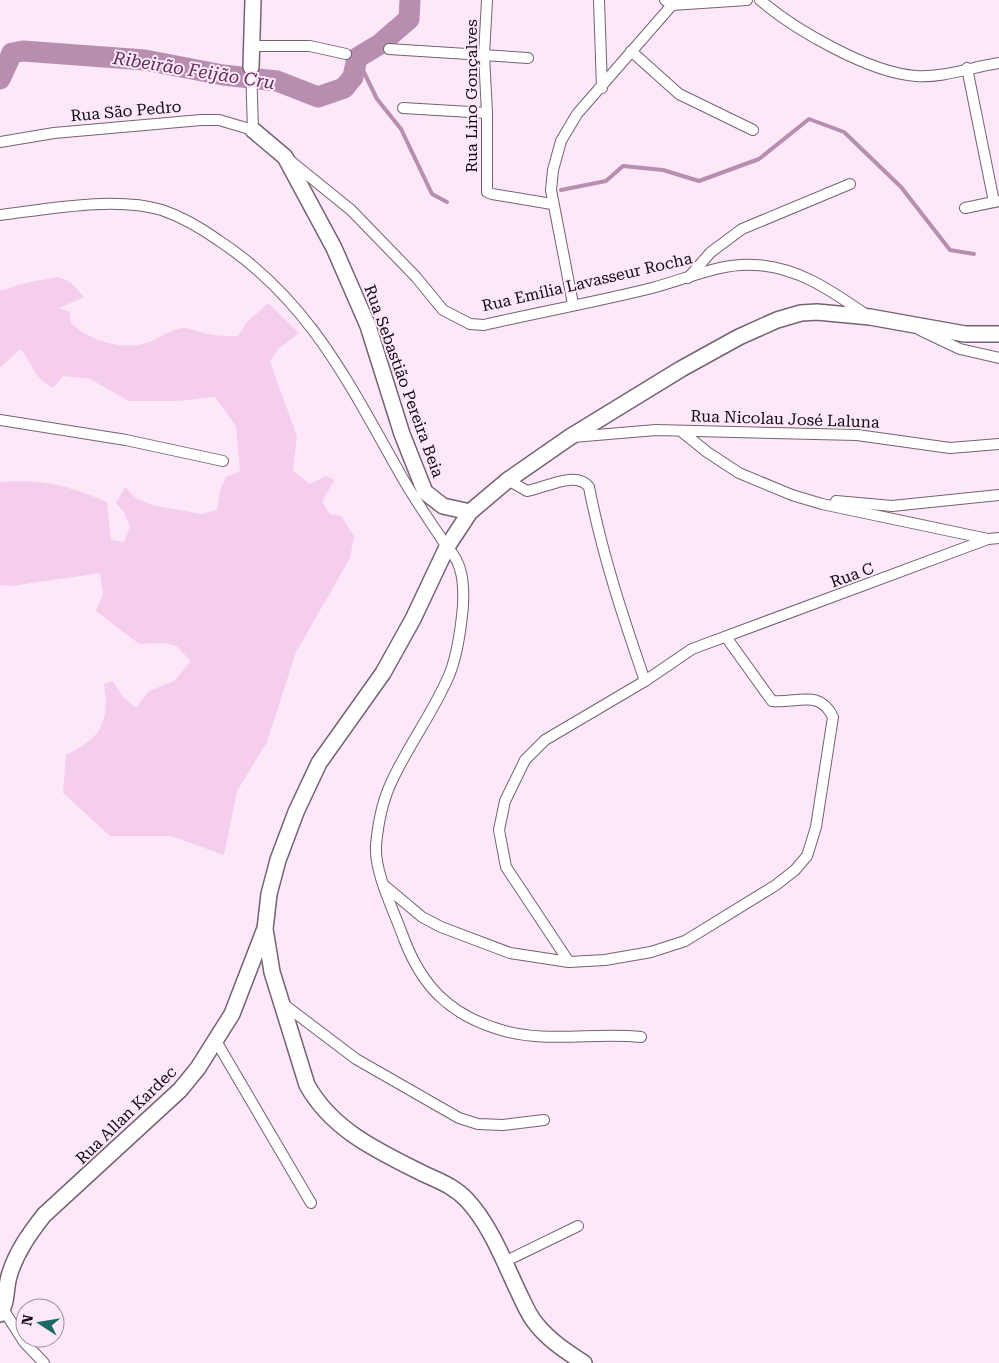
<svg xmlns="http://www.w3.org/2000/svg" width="999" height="1363" viewBox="0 0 999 1363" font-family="'Roboto Serif',serif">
<rect width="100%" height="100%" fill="#fce8f8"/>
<path fill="#f5ceed" d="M 58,277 L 70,282 L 84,297 L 59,308 L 70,312 L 71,323 C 89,341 122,350 146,343 C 158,340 171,327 185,328 C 192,329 200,332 207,334 C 217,336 228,336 238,336 L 247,322 L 268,303 L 299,333 L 278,349 L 270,362 L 297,436 L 293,471 L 310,484 L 326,476 L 334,480 L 322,502 L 330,514 L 341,516 L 354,536 L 350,558 L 296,652 L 267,742 L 237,791 L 224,855 L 171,836 L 110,836 L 63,793 L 66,755 C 101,738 110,723 104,684 L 113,681 L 123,697 L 136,708 L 149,691 L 174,681 L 191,661 L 176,646 L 164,643 L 139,644 L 96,611 L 103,594 L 100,573 L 12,586 L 0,585 L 0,482 C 44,479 66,485 107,502 L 111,540 L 124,542 L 130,527 L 124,512 L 116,503 L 125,487 L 137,499 L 156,506 L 201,514 L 217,510 L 221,487 L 226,477 L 240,471 L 236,426 L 215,397 L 178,401 L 129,401 L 90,379 L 63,376 L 53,388 C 32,376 35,366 20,349 L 0,368 L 0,291 L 25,283 Z"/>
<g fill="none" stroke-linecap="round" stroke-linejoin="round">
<g stroke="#b88eb0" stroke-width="4">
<path d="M 357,58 L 377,99 L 401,129 L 432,194 L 447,202"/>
<path d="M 561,190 L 606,181 L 623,166 L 663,170 L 699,181 L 759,159 L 809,119 L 844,132 L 901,187 L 950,250 L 974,254"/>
</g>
<path stroke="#b88eb0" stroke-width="21" d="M 0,79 L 12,53 L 23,51 L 145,60 L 223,75 L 277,81 L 318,97 L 344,88 L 353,77 L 357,58 L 380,44 L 409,19 L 410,0"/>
<defs>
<g id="street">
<path d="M 487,0 L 484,55 L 487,113 L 487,192 L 492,194 L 552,204"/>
<path d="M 599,0 L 602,88"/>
<path d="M 665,0 L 672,5 L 747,0"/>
<path d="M 760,0 C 795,30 870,73 916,76 C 943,78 972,67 999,63"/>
<path d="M 250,46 L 310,46 L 346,54"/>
<path d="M 389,49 L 528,58"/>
<path d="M 631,51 L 679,94 L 753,130"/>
<path d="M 967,68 L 994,202"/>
<path d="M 403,108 L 487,113"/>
<path d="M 0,142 L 54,133 L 201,120 L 219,120 L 253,130 L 251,67"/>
<path d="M 288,159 L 351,210 L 416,277 L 443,310 L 470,324 L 484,325 C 540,312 596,302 652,288 C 684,280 721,262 755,265 C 799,267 833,292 868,316"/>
<path d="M 965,208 L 999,201"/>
<path d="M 0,215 C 48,209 115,196 162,210 C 182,217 201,228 218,240 C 308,299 347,380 398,470 C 412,496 430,521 447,547 C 463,563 464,584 463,606 C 461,628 458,652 450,673 C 434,712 408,745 391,783 C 382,802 378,824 376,845 C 374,873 395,913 404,939 C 422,986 449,1014 498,1029 C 544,1044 594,1032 641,1037"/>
<path d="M 688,278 L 711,252 L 742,229 L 850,184"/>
<path d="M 573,304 L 551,190 L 553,170 L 561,141 L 577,114 L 672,5"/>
<path d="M 920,330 L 960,349 L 999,358"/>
<path d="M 0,420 L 126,440 L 223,461"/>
<path d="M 681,431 L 707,452 L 739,473 L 792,495 L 822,504 L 988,539 L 999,538"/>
<path d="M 573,437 L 656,430 L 857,435 L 950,448 L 999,444"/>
<path d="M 508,480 L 527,491 C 545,488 576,470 589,487 C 602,554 623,617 645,681"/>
<path d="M 836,501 L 892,506 L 999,495"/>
<path d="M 385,886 L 422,917 L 441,927 L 510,953 L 569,962 L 605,960 L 651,952 L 685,941 L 776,885 L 795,870 L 807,856 L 816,827 L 833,717 C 819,688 796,704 772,701 L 726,637"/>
<path d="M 569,962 L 506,867 L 499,830 L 505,801 L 525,760 L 545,740 L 645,681 L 692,649 L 988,539"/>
<path d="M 282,1003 L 356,1059 L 459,1118 L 478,1124 L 503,1125 L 544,1120"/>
<path d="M 216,1041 L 311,1203"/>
<path d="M 504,1262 L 578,1226"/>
<path d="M 3,1309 L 24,1342 L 44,1363"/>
</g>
<g id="secondary">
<path d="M 251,67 L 253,0"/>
<path d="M 253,130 L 285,157 L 334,248 L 368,326 L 402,434 L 425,492 L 443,506 L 470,512"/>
<path d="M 0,1314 C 8,1302 5,1286 10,1273 C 17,1251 30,1233 44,1215 L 180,1090 L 198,1068 L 232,1014 L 264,931"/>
<path d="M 584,1363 C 567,1352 550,1341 537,1325 C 528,1315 523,1301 517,1289 C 503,1259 490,1225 467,1200 C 454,1186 439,1181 422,1173 C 378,1151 332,1130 307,1085 L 272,972 L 265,929 L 269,894 L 278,860 L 296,812 L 319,763 L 383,673 L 413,619 L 447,547 L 470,512 L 508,480 L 570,437 L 681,369 L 739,337 L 777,320 L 801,313 L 817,312 L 870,317 L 965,334 L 999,334"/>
</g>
</defs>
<use href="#street" stroke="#746371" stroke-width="12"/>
<use href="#secondary" stroke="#746371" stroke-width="18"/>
<use href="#street" stroke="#fff" stroke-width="10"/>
<use href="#secondary" stroke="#fff" stroke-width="15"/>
</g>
<g text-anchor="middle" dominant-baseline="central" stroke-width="4" stroke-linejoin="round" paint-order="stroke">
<g font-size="16" fill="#120c11" stroke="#fce8f8">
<text transform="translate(471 96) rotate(-90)">Rua Lino Gonçalves</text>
<text transform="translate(126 111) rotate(-5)">Rua São Pedro</text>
<text transform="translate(587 282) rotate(-13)">Rua Emília Lavasseur Rocha</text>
<text transform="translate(404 381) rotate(70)">Rua Sebastião Pereira Beia</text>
<text transform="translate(785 419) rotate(2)">Rua Nicolau José Laluna</text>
<text transform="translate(852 575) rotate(-20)">Rua C</text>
<text transform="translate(126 1115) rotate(-44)">Rua Allan Kardec</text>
</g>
<g font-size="18" font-style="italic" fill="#612c5a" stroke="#fce8f8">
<text transform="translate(194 70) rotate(9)">Ribeirão Feijão Cru</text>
</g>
</g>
<g transform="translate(40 1323) rotate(282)"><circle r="24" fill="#fce8f8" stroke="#9e909c"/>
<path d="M0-4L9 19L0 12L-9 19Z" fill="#1c6865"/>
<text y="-8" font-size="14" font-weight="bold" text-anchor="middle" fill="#120c11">N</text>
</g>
</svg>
